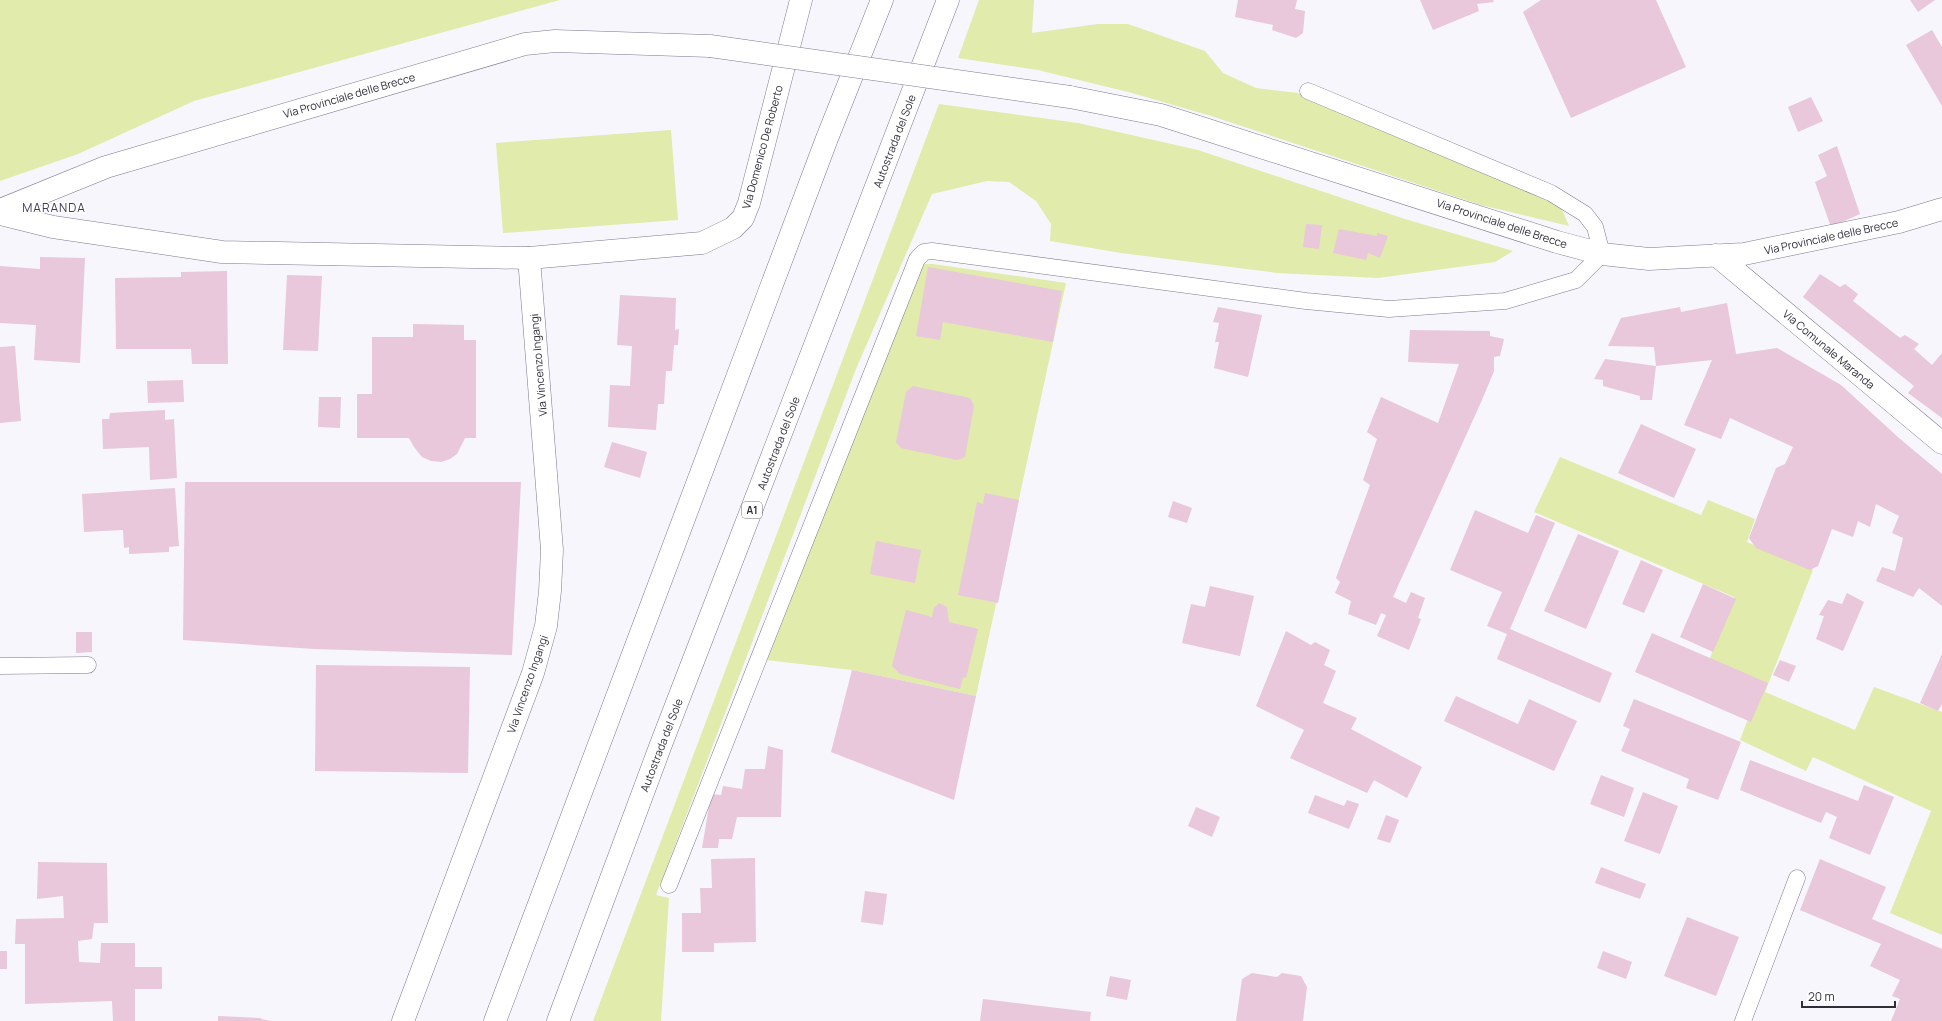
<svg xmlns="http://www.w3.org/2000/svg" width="1942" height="1021" viewBox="0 0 1942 1021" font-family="Manrope,sans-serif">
<rect width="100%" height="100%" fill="#f7f6fc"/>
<g fill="#e1ebac">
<path d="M 0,0 L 560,0 L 194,101 L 78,154 L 0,181 Z"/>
<path d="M 979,0 L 1034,0 L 1032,33 L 1098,24 L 1128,24 L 1205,51 L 1223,73 L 1256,88 L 1298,93 L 1552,199 L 1561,207 L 1569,226 L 1481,205 L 1211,116 L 1132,93 L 1038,70 L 958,58 Z"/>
<path d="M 939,104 L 1078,123 L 1198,150 L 1405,219 L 1513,251 L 1495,262 L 1378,278 L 1277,273 L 1121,253 L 1050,241 L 1051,224 L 1036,201 L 1009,182 L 987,181 L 932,194 L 856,369 L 656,895 L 669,898 L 661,1021 L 593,1021 Z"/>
<path d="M 671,130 L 678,220 L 503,233 L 496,143 Z"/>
<path d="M 922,264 L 933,264 L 1066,283 L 976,696 L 852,670 L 766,660 Z"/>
<path d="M 1560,457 L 1701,515 L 1708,500 L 1755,519 L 1747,542 L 1813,570 L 1765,692 L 1855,730 L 1874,687 L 1942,712 L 1942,935 L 1890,913 L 1931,811 L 1813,757 L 1806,771 L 1740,740 L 1748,719 L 1695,696 L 1734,597 L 1534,512 Z"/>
</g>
<g fill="#e8c8da">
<path d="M 1238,0 L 1297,0 L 1295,9 L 1305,11 L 1303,33 L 1296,38 L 1272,30 L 1273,25 L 1235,17 Z"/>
<path d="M 1420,0 L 1493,0 L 1494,2 L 1477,4 L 1479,11 L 1433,30 Z"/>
<path d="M 1541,0 L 1656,0 L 1686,67 L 1571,118 L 1523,12 Z"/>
<path d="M 1910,0 L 1935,0 L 1918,12 Z"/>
<path d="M 1932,30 L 1942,47 L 1942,106 L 1906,45 Z"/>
<path d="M 1811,97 L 1823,121 L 1798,132 L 1788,107 Z"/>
<path d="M 1837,146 L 1860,214 L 1831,227 L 1815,182 L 1827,176 L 1818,155 Z"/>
<path d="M 1306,224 L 1322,225 L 1319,249 L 1303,247 Z"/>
<path d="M 1339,229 L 1377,236 L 1377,233 L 1388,236 L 1380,258 L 1368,253 L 1366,260 L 1333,253 Z"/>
<path d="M 40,257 L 85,258 L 80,363 L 34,360 L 36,325 L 0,323 L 0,266 L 40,269 Z"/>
<path d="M 928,267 L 1062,291 L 1053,342 L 943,322 L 940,340 L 916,336 Z"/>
<path d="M 227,271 L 228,364 L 192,364 L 191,349 L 116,349 L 115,278 L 181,277 L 181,272 Z"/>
<path d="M 1820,274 L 1840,287 L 1845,284 L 1858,294 L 1853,301 L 1900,338 L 1905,335 L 1919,344 L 1914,349 L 1932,365 L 1942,353 L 1942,418 L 1908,393 L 1914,386 L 1803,297 Z"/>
<path d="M 287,275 L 322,276 L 318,351 L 283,350 Z"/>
<path d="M 620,295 L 676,298 L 675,330 L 679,329 L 678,345 L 674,345 L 672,371 L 666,371 L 664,404 L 658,404 L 656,430 L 608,427 L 610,385 L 630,386 L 632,346 L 617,345 Z"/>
<path d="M 1727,303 L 1736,354 L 1777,348 L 1841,385 L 1899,438 L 1942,474 L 1942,606 L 1919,588 L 1913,597 L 1876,581 L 1882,567 L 1895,571 L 1903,538 L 1892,533 L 1899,516 L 1876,504 L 1870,527 L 1858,521 L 1853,537 L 1832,529 L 1818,566 L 1810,570 L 1756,548 L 1749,538 L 1776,468 L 1785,464 L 1793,447 L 1730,418 L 1721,439 L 1684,425 L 1712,360 L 1656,366 L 1654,347 L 1608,346 L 1621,318 L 1680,307 L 1681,312 Z"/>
<path d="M 1218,307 L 1262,315 L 1248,377 L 1214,368 L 1219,342 L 1215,342 L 1219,323 L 1213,322 Z"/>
<path d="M 413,324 L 464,325 L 464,340 L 476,340 L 476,438 L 465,438 L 457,454 L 450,459 L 441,462 L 431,461 L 422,457 L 414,447 L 409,438 L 357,438 L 357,394 L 372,394 L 372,337 L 413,337 Z"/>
<path d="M 1410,330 L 1490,331 L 1490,336 L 1504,339 L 1500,356 L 1494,357 L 1494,371 L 1482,400 L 1393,597 L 1406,603 L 1411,592 L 1425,598 L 1418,618 L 1421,619 L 1409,650 L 1377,636 L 1386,615 L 1381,613 L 1376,625 L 1348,614 L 1351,601 L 1335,593 L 1340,582 L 1336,578 L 1370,485 L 1363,480 L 1377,439 L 1367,432 L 1381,397 L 1438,423 L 1459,364 L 1408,362 Z"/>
<path d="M 15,346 L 21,421 L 0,423 L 0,347 Z"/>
<path d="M 1605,359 L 1656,366 L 1652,400 L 1640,400 L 1640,396 L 1603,386 L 1603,380 L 1594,379 Z"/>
<path d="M 183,380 L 184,402 L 148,403 L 147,381 Z"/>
<path d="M 913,386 L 970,398 L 974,406 L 965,457 L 957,460 L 901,448 L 896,442 L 906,392 Z"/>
<path d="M 319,397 L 341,397 L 340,428 L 318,427 Z"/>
<path d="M 165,410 L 165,420 L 174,419 L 177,478 L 150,480 L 149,447 L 103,449 L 102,419 L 109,419 L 110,413 Z"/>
<path d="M 1641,424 L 1696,449 L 1674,498 L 1618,473 Z"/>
<path d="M 612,442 L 647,452 L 640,478 L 604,467 Z"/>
<path d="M 185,482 L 521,482 L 512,655 L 314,649 L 183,640 Z"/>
<path d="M 175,488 L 179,546 L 169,547 L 169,552 L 129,554 L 129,547 L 124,548 L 123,530 L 84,532 L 82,494 Z"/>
<path d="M 985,493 L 1019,500 L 998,603 L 958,595 L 977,502 L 983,504 Z"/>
<path d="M 1173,501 L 1192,508 L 1187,523 L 1168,517 Z"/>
<path d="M 1475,510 L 1528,533 L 1536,515 L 1555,523 L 1510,629 L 1612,673 L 1600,703 L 1497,659 L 1507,634 L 1487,626 L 1502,592 L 1450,570 Z"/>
<path d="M 1578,534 L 1619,551 L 1586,629 L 1544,611 Z"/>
<path d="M 876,541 L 921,550 L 915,583 L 870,574 Z"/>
<path d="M 1641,560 L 1663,570 L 1644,613 L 1622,604 Z"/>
<path d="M 1703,584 L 1736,599 L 1713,652 L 1680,637 Z"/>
<path d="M 1210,586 L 1254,596 L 1240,656 L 1182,643 L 1191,604 L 1205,607 Z"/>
<path d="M 1847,593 L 1864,602 L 1843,651 L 1816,639 L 1824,616 L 1819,615 L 1828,600 L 1842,604 Z"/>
<path d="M 939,603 L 947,607 L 949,622 L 978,629 L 966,678 L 963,677 L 960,689 L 900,674 L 892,666 L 906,610 L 932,617 L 934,608 Z"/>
<path d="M 1286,631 L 1311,645 L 1315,642 L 1330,650 L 1324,665 L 1336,671 L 1323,703 L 1357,718 L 1351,729 L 1422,767 L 1407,798 L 1374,780 L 1367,793 L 1290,758 L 1304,730 L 1256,706 Z"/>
<path d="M 76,632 L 92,632 L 92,652 L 76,653 Z"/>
<path d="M 1652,633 L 1768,683 L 1751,722 L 1635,672 Z"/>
<path d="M 1942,654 L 1942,704 L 1938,711 L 1920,703 Z"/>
<path d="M 1780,660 L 1796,666 L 1789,682 L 1773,675 Z"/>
<path d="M 316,665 L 470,667 L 468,773 L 315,771 Z"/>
<path d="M 852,670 L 976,696 L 954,800 L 831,752 Z"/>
<path d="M 1456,696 L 1518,724 L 1529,699 L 1577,721 L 1554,771 L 1444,721 Z"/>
<path d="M 1634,699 L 1741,742 L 1718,800 L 1686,788 L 1689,779 L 1621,751 L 1630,729 L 1623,726 Z"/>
<path d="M 768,746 L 783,750 L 781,817 L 737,817 L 732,839 L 719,839 L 718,848 L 702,848 L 711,794 L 721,795 L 723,786 L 742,789 L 745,769 L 765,769 Z"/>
<path d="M 1750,760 L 1858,801 L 1864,785 L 1894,797 L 1870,855 L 1829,838 L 1837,817 L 1826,812 L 1821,823 L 1740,790 Z"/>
<path d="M 1601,775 L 1634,788 L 1624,817 L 1590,804 Z"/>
<path d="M 1643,792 L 1678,806 L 1660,854 L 1624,841 Z"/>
<path d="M 1315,795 L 1344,806 L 1347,800 L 1359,804 L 1349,829 L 1308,813 Z"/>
<path d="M 1196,807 L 1220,817 L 1212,837 L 1188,826 Z"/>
<path d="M 1386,815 L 1399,820 L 1390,843 L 1377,839 Z"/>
<path d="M 755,858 L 756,942 L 714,943 L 714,952 L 682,952 L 682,913 L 701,913 L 700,888 L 712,888 L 711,859 Z"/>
<path d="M 1820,859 L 1886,887 L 1872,919 L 1942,949 L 1942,1021 L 1891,1021 L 1900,999 L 1892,996 L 1900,980 L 1870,966 L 1881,944 L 1800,910 Z"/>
<path d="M 38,862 L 107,863 L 108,923 L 94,923 L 92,939 L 78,941 L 79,962 L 100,963 L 101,943 L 135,943 L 135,967 L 162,967 L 162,989 L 135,989 L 135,1021 L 113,1021 L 112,1001 L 25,1004 L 25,944 L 15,944 L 16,919 L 64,918 L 63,896 L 37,899 Z"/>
<path d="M 1601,867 L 1646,884 L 1640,899 L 1595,883 Z"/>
<path d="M 865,891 L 887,894 L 883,925 L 861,922 Z"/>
<path d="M 1687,917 L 1739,937 L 1716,996 L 1664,976 Z"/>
<rect x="0" y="951" width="7" height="18"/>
<path d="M 1603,951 L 1632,962 L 1626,979 L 1597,968 Z"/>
<path d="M 1252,973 L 1277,977 L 1282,973 L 1301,976 L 1307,987 L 1303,1021 L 1236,1021 L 1242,979 Z"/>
<path d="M 1110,976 L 1131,980 L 1127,1000 L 1106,996 Z"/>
<path d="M 983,999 L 1091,1012 L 1090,1021 L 980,1021 Z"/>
<path d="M 218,1016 L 261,1018 L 261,1019 L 271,1021 L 218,1021 Z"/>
</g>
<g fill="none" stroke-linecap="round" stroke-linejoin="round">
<defs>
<g id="service">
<path d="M 0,666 L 88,665"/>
<path d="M 669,885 L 917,259 L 924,252 L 932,251 L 1306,301 L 1389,309 L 1505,301 L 1576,280 L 1602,254 L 1595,227 L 1585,214 L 1551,193 L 1308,91"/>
<path d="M 1743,1021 L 1797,878"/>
</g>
<g id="minor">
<path d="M 1070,97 L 1161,115 L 1557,242 L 1602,254 L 1649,259 L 1744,254 L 1899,222 L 1942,209"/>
<path d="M 0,210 L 106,167 L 525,44 L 555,41 L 710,46"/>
<path d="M 0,214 L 53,227 L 222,252 L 529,258 L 702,243 L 733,228 L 743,218 L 749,203 L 801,0"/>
<path d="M 1716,255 L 1942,443"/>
<path d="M 403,1021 L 533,673 L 546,626 L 550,591 L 552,550 L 529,258"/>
</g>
<g id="motorway">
<path d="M 495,1021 L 826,141 L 882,0"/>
<path d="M 558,1021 L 660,747 L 948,0"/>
</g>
</defs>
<use href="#service" stroke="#7f7793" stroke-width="17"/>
<use href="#minor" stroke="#7f7793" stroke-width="23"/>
<use href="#motorway" stroke="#7f7793" stroke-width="23"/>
<use href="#service" stroke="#fff" stroke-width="16"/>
<use href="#minor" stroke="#fff" stroke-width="22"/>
<use href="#motorway" stroke="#fff" stroke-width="22"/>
<defs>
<path id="minor-bridge" d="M 710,46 L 1070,97"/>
</defs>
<use href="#minor-bridge" stroke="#7f7793" stroke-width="23" stroke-linecap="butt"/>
<use href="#minor-bridge" stroke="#fff" stroke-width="22"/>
</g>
<g text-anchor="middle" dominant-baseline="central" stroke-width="3" stroke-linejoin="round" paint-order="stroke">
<rect fill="#fff" stroke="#6e6c74" stroke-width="1" x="742" y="502" width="20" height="16" rx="3"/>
<g font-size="10" font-weight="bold" fill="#302d39">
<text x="752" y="510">A1</text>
</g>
<g font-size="11" fill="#302d39" stroke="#fff">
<text transform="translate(349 95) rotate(-16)">Via Provinciale delle Brecce</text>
<text transform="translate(894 141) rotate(-69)">Autostrada del Sole</text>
<text transform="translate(762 147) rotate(-75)">Via Domenico De Roberto</text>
<text transform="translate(1502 223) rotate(18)">Via Provinciale delle Brecce</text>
<text transform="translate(1831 236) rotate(-12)">Via Provinciale delle Brecce</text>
<text transform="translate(1829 349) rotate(40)">Via Comunale Maranda</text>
<text transform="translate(538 365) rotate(-95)">Via Vincenzo Ingangi</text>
<text transform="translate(778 443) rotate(-69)">Autostrada del Sole</text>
<text transform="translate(527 684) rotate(-71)">Via Vincenzo Ingangi</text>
<text transform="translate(661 745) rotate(-69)">Autostrada del Sole</text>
</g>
<g font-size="12" letter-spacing="1" fill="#403951" stroke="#fff">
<text x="54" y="207">MARANDA</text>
</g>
</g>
<path d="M1802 1001v6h93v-6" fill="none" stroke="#302d39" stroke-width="2"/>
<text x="1808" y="1001" font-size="12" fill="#302d39" stroke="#ffffff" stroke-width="3" paint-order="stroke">20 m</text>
</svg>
